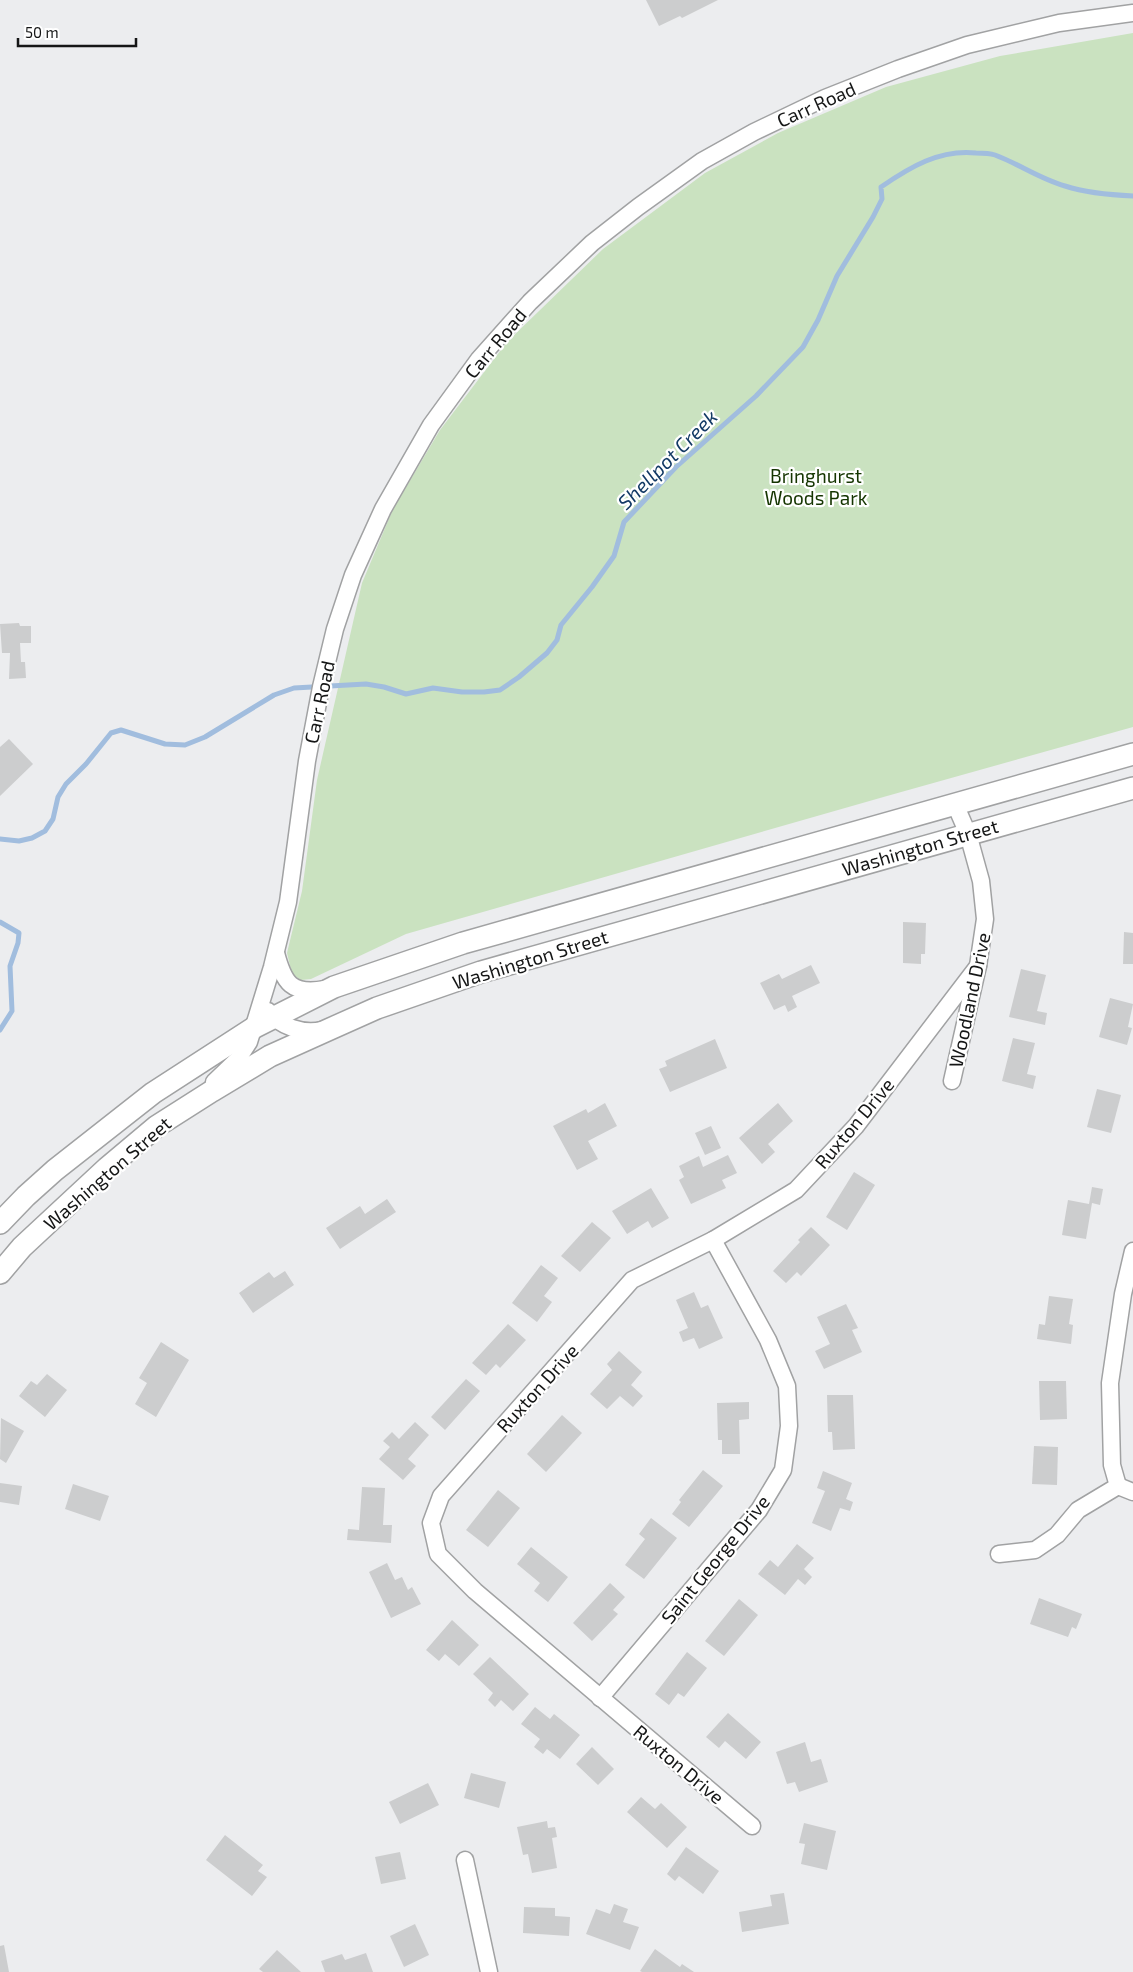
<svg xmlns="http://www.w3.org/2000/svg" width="1133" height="1972" viewBox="0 0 1133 1972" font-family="'Exo 2',sans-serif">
<rect width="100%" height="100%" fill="#ecedef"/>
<path fill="#cae2c0" d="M 1133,33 L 1133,727 L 887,796 L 406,934 L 311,979 L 301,980 L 292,974 L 287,953 L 302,891 L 317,780 L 362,583 L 393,509 L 440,430 L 507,342 L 603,249 L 705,173 L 778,133 L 886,87 L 1000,56 Z"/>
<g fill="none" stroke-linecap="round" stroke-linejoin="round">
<g stroke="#a1bdde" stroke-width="5">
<path d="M 0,839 L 19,841 L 32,838 L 45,831 L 53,819 L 58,797 L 66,784 L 86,764 L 111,733 L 121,730 L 165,744 L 185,745 L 205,737 L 274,695 L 294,688 L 366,684 L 384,687 L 406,694 L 433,688 L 462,692 L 484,692 L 500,690 L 519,677 L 547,653 L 557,640 L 561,625 L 592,587 L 614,556 L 624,522 L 676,467 L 756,396 L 803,347 L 818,320 L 837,276 L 873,217 L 882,199 L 881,187 C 910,167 940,149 976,153 C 982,153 989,153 995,155 C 1019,164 1040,179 1065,186 C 1087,193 1110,195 1133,196"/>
<path d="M 0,922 L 19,933 L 18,943 L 10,966 L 12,1011 L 0,1030"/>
</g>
</g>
<g fill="#cccdce">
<path d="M 646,0 L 718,0 L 682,18 L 680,16 L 659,26 Z"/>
<path d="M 19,623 L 20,626 L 31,626 L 31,643 L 20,643 L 21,662 L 25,662 L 26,678 L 9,679 L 10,653 L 2,653 L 0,624 Z"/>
<path d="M 9,739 L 33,764 L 0,796 L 0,747 Z"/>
<path d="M 903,922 L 926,923 L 925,954 L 921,954 L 921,964 L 903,963 Z"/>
<path d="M 1124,932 L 1133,933 L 1133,964 L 1123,964 Z"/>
<path d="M 811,965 L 820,983 L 792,996 L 797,1007 L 788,1012 L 785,1005 L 774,1010 L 760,983 L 779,974 L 782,979 Z"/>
<path d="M 1021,969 L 1046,975 L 1037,1011 L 1047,1013 L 1045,1025 L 1009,1017 Z"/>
<path d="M 1110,998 L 1133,1004 L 1128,1027 L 1132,1028 L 1127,1045 L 1099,1037 Z"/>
<path d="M 1013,1038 L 1035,1043 L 1027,1074 L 1036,1076 L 1033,1089 L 1002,1081 Z"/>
<path d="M 715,1039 L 727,1068 L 670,1092 L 659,1069 L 667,1066 L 665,1061 Z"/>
<path d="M 1097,1089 L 1121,1095 L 1111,1133 L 1087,1127 Z"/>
<path d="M 605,1103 L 617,1126 L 588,1141 L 598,1159 L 577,1170 L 553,1126 L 586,1109 L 588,1113 Z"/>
<path d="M 778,1103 L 793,1121 L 768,1144 L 775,1152 L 762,1164 L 739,1138 Z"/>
<path d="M 711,1126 L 721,1148 L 705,1155 L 695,1133 Z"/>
<path d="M 728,1155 L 737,1173 L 722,1180 L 726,1188 L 691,1204 L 679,1180 L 684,1177 L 679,1166 L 699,1156 L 703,1167 Z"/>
<path d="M 854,1172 L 875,1185 L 847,1230 L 826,1217 Z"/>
<path d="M 1092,1187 L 1103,1189 L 1100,1205 L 1092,1203 L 1086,1239 L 1062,1235 L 1068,1200 L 1089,1204 Z"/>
<path d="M 651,1188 L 669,1218 L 652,1228 L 648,1221 L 627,1234 L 612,1211 Z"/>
<path d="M 387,1199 L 396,1212 L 340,1249 L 326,1228 L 360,1206 L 365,1214 Z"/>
<path d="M 592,1222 L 611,1238 L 580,1272 L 561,1256 Z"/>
<path d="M 811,1227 L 830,1245 L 801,1276 L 797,1272 L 786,1283 L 773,1271 L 800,1242 L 798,1240 Z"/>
<path d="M 541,1265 L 558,1278 L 544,1296 L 552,1302 L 537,1322 L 512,1303 Z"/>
<path d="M 285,1271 L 294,1285 L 253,1313 L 239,1293 L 269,1272 L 274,1278 Z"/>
<path d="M 694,1292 L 701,1308 L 708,1305 L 723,1338 L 699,1349 L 694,1338 L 683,1342 L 679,1332 L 688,1328 L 676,1300 Z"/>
<path d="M 1049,1296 L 1073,1299 L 1069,1324 L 1073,1325 L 1071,1344 L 1037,1339 L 1039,1324 L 1045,1325 Z"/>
<path d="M 846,1304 L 858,1328 L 852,1330 L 862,1352 L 824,1369 L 815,1351 L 830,1344 L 817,1317 Z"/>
<path d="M 508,1324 L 526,1340 L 500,1368 L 496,1364 L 486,1375 L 472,1363 Z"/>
<path d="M 161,1342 L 189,1360 L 156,1417 L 135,1404 L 147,1383 L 139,1378 Z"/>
<path d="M 619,1351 L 642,1372 L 631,1385 L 643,1396 L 633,1407 L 620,1396 L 607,1409 L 590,1394 L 612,1370 L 607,1364 Z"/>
<path d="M 47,1374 L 67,1390 L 45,1417 L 19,1396 L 31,1381 L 37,1385 Z"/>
<path d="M 466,1379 L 480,1391 L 445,1430 L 431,1417 Z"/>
<path d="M 1039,1381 L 1066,1381 L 1067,1419 L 1040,1420 Z"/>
<path d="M 827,1395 L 853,1395 L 855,1449 L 833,1450 L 832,1432 L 828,1432 Z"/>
<path d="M 749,1402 L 749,1419 L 739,1420 L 740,1454 L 722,1454 L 722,1440 L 718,1440 L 717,1403 Z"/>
<path d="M 562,1415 L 582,1433 L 546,1472 L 527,1454 Z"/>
<path d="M 1,1418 L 24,1431 L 6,1463 L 0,1459 Z"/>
<path d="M 415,1422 L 429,1435 L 408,1459 L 416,1466 L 403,1480 L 379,1459 L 390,1447 L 383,1441 L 392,1432 L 399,1439 Z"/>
<path d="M 1034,1446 L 1058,1447 L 1057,1485 L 1032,1484 Z"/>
<path d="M 703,1470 L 723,1486 L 689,1527 L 672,1514 L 681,1502 L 679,1500 Z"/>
<path d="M 823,1471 L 852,1483 L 846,1499 L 853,1502 L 850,1511 L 840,1508 L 831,1531 L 812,1523 L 825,1491 L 817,1488 Z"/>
<path d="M 0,1483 L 22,1486 L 19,1505 L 0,1502 Z"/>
<path d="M 73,1484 L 109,1496 L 100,1521 L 65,1509 Z"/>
<path d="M 362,1487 L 385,1488 L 383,1525 L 392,1525 L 391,1543 L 347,1540 L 348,1529 L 359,1530 Z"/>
<path d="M 498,1490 L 520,1508 L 488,1547 L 466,1530 Z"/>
<path d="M 651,1518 L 677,1538 L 644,1579 L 625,1565 L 645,1539 L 639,1534 Z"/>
<path d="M 797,1544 L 814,1558 L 804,1569 L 812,1577 L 805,1585 L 798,1579 L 785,1595 L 758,1574 L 770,1560 L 778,1567 Z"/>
<path d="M 531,1547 L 568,1577 L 548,1602 L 534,1591 L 540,1583 L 517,1564 Z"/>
<path d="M 387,1563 L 395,1580 L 402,1577 L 408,1590 L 412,1587 L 421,1604 L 391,1618 L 369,1572 Z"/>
<path d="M 610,1583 L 625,1597 L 613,1610 L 618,1614 L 592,1641 L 573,1623 Z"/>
<path d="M 1039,1598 L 1082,1614 L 1076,1629 L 1072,1627 L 1068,1637 L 1030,1624 Z"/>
<path d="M 739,1599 L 758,1615 L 724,1656 L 705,1641 Z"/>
<path d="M 452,1620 L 479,1645 L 459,1666 L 445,1654 L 439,1661 L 426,1650 Z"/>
<path d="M 687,1652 L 707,1668 L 684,1697 L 678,1693 L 669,1705 L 655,1694 Z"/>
<path d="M 490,1657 L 529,1694 L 513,1711 L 501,1700 L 495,1707 L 488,1700 L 493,1693 L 473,1674 Z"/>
<path d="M 535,1707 L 550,1719 L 554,1714 L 580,1735 L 560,1759 L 547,1749 L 543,1754 L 534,1747 L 540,1739 L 521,1724 Z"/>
<path d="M 728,1713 L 761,1742 L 746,1759 L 725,1741 L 719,1748 L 706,1737 Z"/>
<path d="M 805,1742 L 811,1762 L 821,1759 L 828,1782 L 799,1792 L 795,1782 L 787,1784 L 776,1752 Z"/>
<path d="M 592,1747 L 614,1769 L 598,1785 L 576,1764 Z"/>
<path d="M 471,1773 L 506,1782 L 499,1808 L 464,1798 Z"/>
<path d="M 428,1783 L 439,1805 L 400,1824 L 389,1802 Z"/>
<path d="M 641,1797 L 655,1809 L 661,1803 L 687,1827 L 667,1848 L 627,1812 Z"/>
<path d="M 547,1821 L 548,1828 L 555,1827 L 557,1837 L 552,1838 L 557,1868 L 532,1873 L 528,1854 L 523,1855 L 517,1827 Z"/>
<path d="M 804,1823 L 836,1831 L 827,1870 L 801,1864 L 805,1844 L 799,1843 Z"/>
<path d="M 225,1835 L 263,1865 L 258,1871 L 267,1877 L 252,1896 L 206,1860 Z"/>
<path d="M 686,1847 L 719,1871 L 703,1894 L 679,1876 L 675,1881 L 667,1874 Z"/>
<path d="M 400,1852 L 406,1879 L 381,1884 L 375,1857 Z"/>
<path d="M 784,1893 L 789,1924 L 742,1932 L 739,1912 L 772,1906 L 770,1895 Z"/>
<path d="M 614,1904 L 628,1909 L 623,1922 L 639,1927 L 630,1950 L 586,1934 L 596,1909 L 610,1914 Z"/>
<path d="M 524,1907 L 555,1908 L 555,1916 L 570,1917 L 569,1936 L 523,1933 Z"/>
<path d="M 415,1924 L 429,1955 L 404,1967 L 390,1936 Z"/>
<path d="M 4,1945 L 9,1972 L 0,1972 L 0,1946 Z"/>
<path d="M 655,1949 L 680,1967 L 682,1964 L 694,1972 L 642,1972 L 640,1971 Z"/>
<path d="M 277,1950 L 301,1972 L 263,1972 L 259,1969 Z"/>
<path d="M 366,1953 L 373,1972 L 325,1972 L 321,1961 L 342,1954 L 345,1960 Z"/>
</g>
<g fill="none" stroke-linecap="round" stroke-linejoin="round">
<defs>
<g id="minor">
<path d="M 276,953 C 284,983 291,995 325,989"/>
<path d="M 268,1011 C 281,1027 302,1034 322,1030"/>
<path d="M 952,1081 L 978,966 L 985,919 L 981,881 L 968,834 L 955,804"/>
<path d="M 214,1082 L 238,1059 L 249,1042 L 272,967 L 288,902 L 307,761 L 321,687 L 335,629 L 353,575 L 383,509 L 431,425 L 479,359 L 530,302 L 592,243 L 638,207 L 702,161 L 754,132 L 825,98 L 898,69 L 967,45 L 1059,23 L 1133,13"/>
<path d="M 1118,1486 L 1112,1465 L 1110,1383 L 1123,1294 L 1133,1251"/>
<path d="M 999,1554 L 1035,1550 L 1057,1535 L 1078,1510 L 1118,1486 L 1133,1492"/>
<path d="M 600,1698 L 759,1510 L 783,1470 L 789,1426 L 787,1386 L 768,1340 L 713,1240"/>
<path d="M 752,1826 L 475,1591 L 438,1554 L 431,1523 L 441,1496 L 632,1280 L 713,1240 L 796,1190 L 856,1126 L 978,966"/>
<path d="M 465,1860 L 489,1972"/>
</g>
<g id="major">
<path d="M 0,1223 L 26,1196 L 55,1170 L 153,1093 L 255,1027 L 334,987 L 463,943 L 1133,754"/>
<path d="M 0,1273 L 22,1247 L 107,1168 L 157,1126 L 212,1091 L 270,1056 L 330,1029 L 377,1008 L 481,972 L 1133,788"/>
</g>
</defs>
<use href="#minor" stroke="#a1a2a3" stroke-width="19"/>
<use href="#major" stroke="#a1a2a3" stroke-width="24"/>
<use href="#minor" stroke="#fff" stroke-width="16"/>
<use href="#major" stroke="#fff" stroke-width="21"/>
</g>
<g text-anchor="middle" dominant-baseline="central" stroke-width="4.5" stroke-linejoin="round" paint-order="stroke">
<g font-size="19" fill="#151616" stroke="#fff">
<text transform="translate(816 104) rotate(-24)">Carr Road</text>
<text transform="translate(495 343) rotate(-50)">Carr Road</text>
<text transform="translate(319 702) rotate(-78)">Carr Road</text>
<text transform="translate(920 847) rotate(-16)">Washington Street</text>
<text transform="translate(530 959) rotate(-17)">Washington Street</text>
<text transform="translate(969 1000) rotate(-78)">Woodland Drive</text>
<text transform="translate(854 1123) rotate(-50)">Ruxton Drive</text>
<text transform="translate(107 1173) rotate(-41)">Washington Street</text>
<text transform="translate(537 1388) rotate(-48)">Ruxton Drive</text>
<text transform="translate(715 1559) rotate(-51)">Saint George Drive</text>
<text transform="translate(679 1764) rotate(40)">Ruxton Drive</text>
</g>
<g font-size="19" fill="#153501" stroke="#fff">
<text x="816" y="475">Bringhurst<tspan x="816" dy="22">Woods Park</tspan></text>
</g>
<g font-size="20" font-style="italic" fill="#133a65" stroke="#fff">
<text transform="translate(667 459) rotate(-45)">Shellpot Creek</text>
</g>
</g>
<path d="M18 38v8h118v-8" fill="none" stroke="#151616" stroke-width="2.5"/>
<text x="25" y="38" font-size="15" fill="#151616" stroke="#ffffff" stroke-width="4" paint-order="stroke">50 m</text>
</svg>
